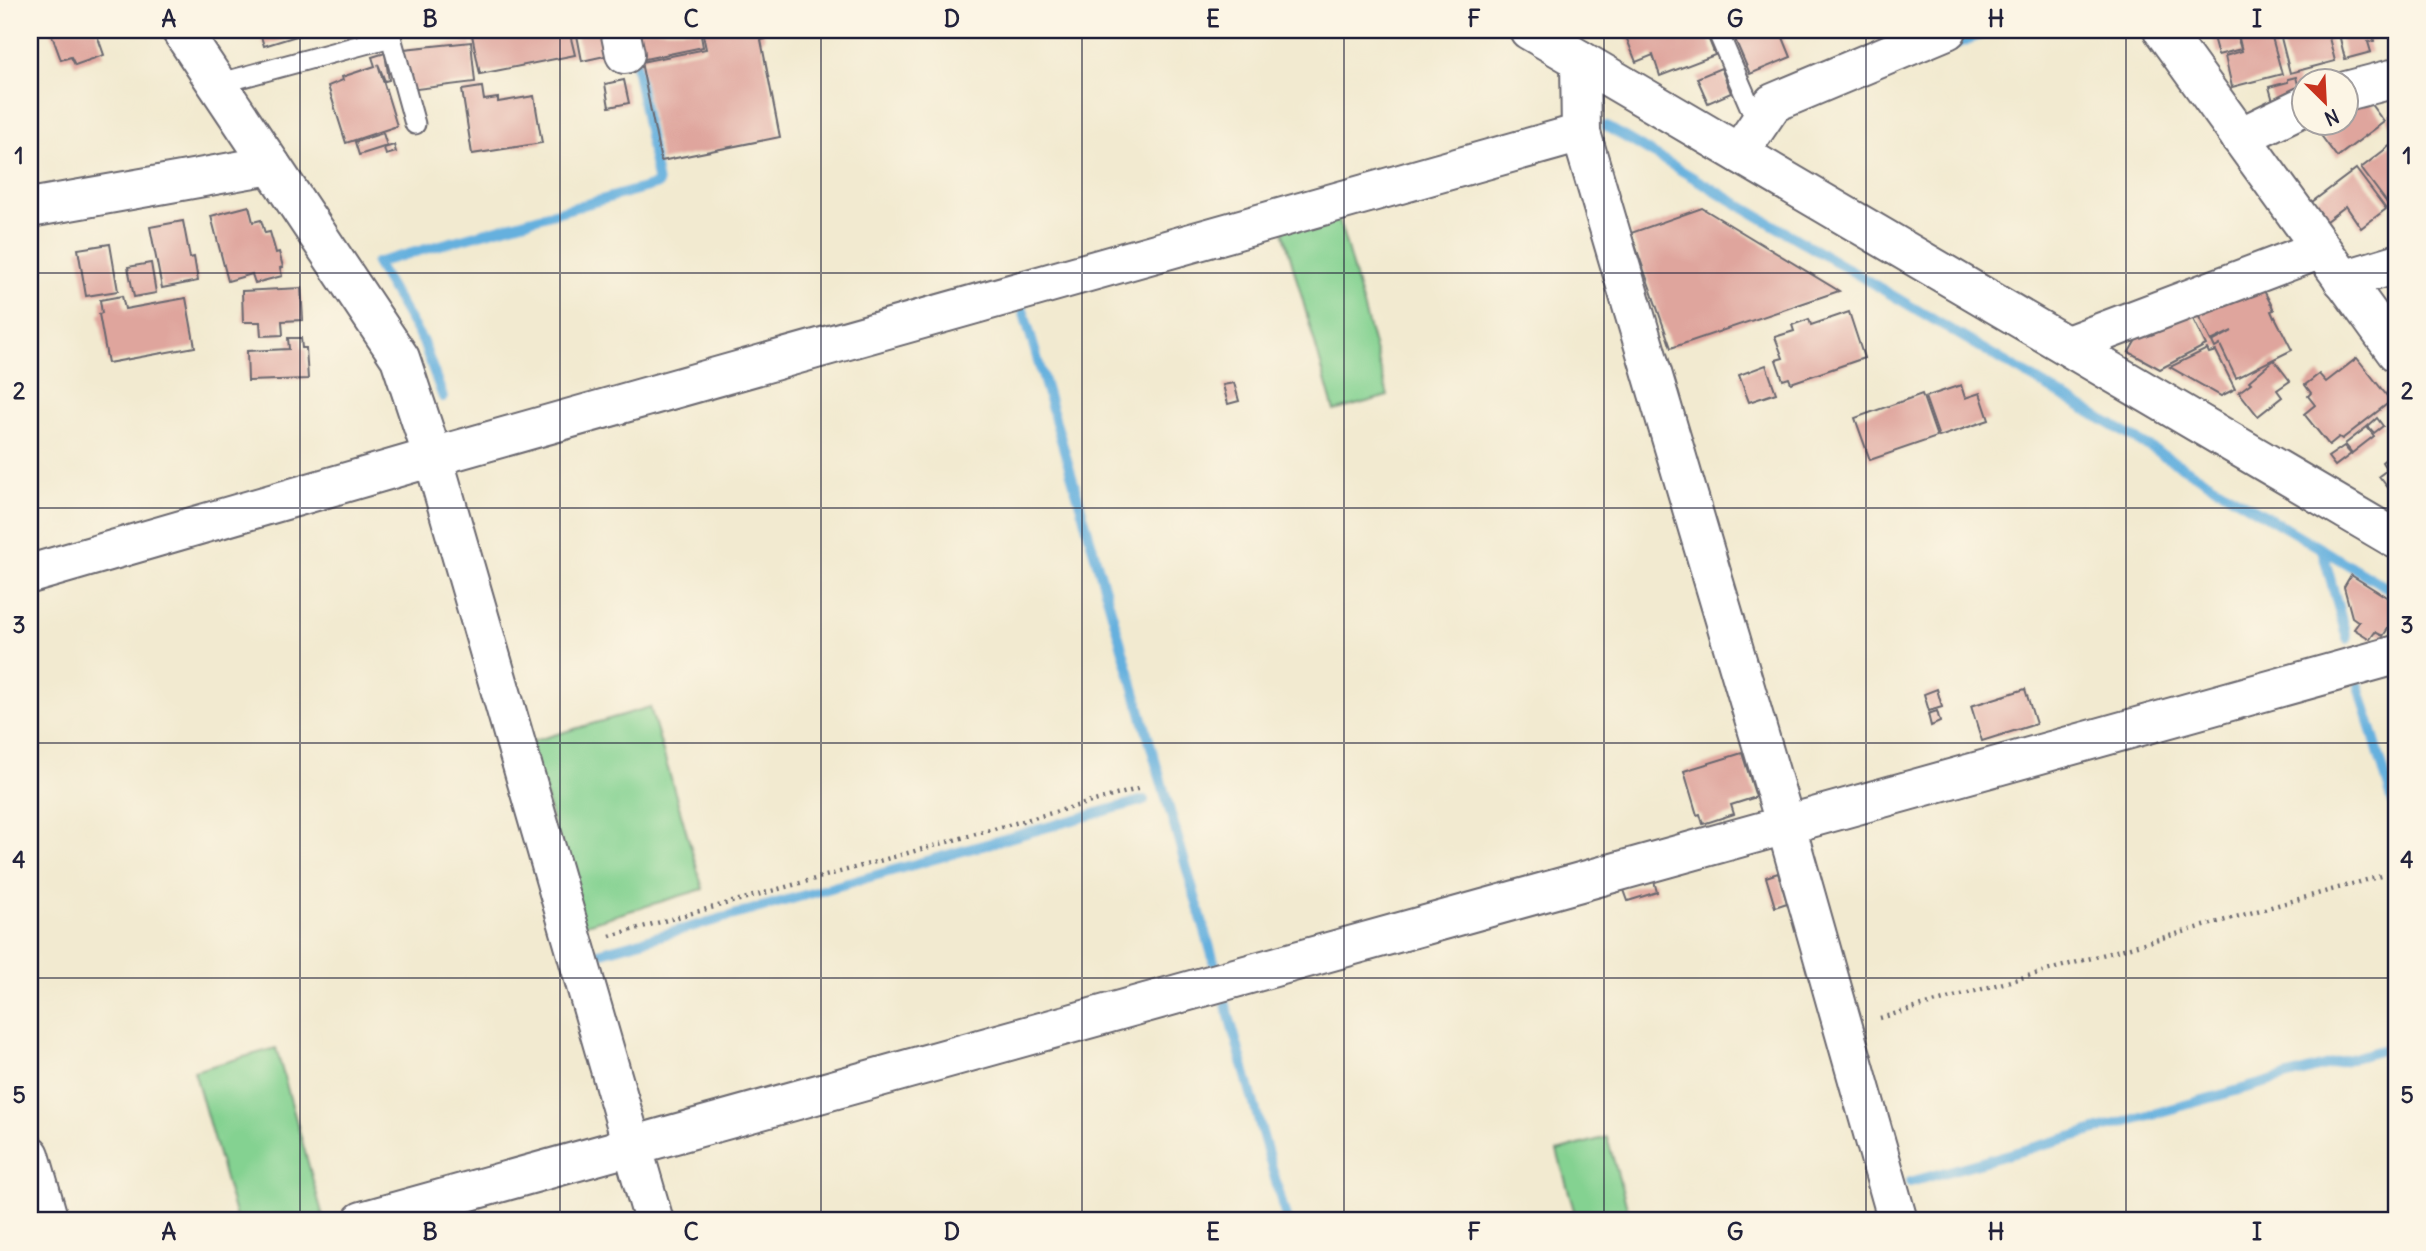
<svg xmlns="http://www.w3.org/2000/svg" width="2426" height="1251" viewBox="0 0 2426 1251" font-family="Delius,sans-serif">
<rect width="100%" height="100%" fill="#fcf5e5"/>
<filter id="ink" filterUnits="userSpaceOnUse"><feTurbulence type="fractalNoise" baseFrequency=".0143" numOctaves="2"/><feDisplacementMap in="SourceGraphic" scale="14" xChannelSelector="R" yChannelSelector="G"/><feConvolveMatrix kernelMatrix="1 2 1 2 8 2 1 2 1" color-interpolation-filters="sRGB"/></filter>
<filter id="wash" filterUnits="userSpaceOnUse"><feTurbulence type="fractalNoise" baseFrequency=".00686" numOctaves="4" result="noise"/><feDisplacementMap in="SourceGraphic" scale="28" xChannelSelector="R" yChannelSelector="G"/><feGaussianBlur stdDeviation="1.57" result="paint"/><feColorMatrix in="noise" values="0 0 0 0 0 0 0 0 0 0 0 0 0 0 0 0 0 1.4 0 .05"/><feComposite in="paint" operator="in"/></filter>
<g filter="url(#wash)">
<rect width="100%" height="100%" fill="#f2ead0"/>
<g fill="#84d291" stroke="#537a66" stroke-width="2">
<path d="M 1337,212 L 1388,396 L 1334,411 L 1282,227 Z"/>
<path d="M 650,707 L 703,889 L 583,925 L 530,742 Z"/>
<path d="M 276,1048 L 324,1220 L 321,1221 L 237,1221 L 194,1071 Z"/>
<path d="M 1607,1137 L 1631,1221 L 1577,1221 L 1557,1151 Z"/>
</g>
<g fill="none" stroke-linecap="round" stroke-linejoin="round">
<g stroke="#65b0de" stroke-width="10">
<path d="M 1949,47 L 1992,30"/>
<path d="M 1606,126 L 2396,593"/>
<path d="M 1021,303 L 1215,965"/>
<path d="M 443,397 L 423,342 L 376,263 L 658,184 L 635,60"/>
<path d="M 2322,549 L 2347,639"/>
<path d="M 2359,686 L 2396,813"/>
<path d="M 595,954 L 1144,800"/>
<path d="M 1226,1005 L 1287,1221"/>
<path d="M 1910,1182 L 2396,1046"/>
</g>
</g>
<g id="blocks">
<g fill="#dfa59d">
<path d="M 50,30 L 101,30 L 96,32 L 104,55 L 75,65 L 71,57 L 61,60 Z"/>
<path d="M 259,30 L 316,30 L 264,46 Z"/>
<path d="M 471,30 L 569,30 L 575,55 L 480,74 Z"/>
<path d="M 576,30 L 609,30 L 614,54 L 582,61 Z"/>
<path d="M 634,30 L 700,30 L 703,47 L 640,60 Z"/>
<path d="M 702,30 L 763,30 L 765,39 L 761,40 L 780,137 L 661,161 L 641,62 L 706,49 Z"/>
<path d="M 1636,30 L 1705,30 L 1715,55 L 1660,76 L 1653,55 L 1636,62 L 1625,34 Z"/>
<path d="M 1731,30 L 1780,30 L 1791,57 L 1750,74 Z"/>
<path d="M 2211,30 L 2235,30 L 2241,49 L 2218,55 Z"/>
<path d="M 2237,30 L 2270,30 L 2282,74 L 2232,87 L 2225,56 L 2242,51 Z"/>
<path d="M 2279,30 L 2327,30 L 2335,61 L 2290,73 Z"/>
<path d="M 2338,30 L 2372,30 L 2374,41 L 2368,42 L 2371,52 L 2345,59 Z"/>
<path d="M 471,42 L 475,82 L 409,90 L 404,49 Z"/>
<path d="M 385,53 L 389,80 L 385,81 L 378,64 L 397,126 L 346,143 L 328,86 L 343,80 L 342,77 L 375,66 L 372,57 Z"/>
<path d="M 1721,68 L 1731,93 L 1708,103 L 1697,78 Z"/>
<path d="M 2296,77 L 2299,88 L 2290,91 L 2291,96 L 2273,101 L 2269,87 L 2288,82 L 2288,79 Z"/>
<path d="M 624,80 L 629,103 L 609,107 L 605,84 Z"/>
<path d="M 482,87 L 484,100 L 498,98 L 498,102 L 534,96 L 542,143 L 472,154 L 462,90 Z"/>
<path d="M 2364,95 L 2384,122 L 2337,157 L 2317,130 L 2327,122 L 2346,122 L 2346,109 Z"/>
<path d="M 2396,112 L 2396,131 L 2387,119 Z"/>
<path d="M 383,133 L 387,146 L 359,155 L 355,142 Z"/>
<path d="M 2396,141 L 2396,198 L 2388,204 L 2361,168 Z"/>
<path d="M 394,145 L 396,152 L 386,155 L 384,148 Z"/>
<path d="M 2356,169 L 2386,209 L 2361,228 L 2346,206 L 2322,224 L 2308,205 Z"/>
<path d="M 249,206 L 253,222 L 261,220 L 265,233 L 270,232 L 276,253 L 279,252 L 283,267 L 280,268 L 282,276 L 255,283 L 252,274 L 228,281 L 211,216 Z"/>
<path d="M 1702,208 L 1839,291 L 1671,348 L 1631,233 Z"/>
<path d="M 183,221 L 190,258 L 194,257 L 198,281 L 162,288 L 150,227 Z"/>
<path d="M 110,244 L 118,291 L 86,296 L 78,249 Z"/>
<path d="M 151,263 L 156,293 L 134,297 L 128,267 Z"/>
<path d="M 2260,283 L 2274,310 L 2271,311 L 2274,318 L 2275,317 L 2292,350 L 2236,378 L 2220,345 L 2215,348 L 2212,342 L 2232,331 L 2211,341 L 2195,309 Z"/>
<path d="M 301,288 L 303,320 L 282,321 L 283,335 L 261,336 L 260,322 L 243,322 L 242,291 Z"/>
<path d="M 122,296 L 125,309 L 186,298 L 195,347 L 108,363 L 99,314 L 102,313 L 100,300 Z"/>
<path d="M 2189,311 L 2206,345 L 2160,369 L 2129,352 L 2140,333 Z"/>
<path d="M 1849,312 L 1864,358 L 1791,383 L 1789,378 L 1783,380 L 1776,360 L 1783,358 L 1775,337 L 1794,331 L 1792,325 L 1809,319 L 1811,325 Z"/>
<path d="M 288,338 L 301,338 L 302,348 L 306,348 L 308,379 L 248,381 L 247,351 L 289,349 Z"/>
<path d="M 2207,349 L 2209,353 L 2216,351 L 2235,389 L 2221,396 L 2170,367 Z"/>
<path d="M 2357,358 L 2391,401 L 2342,439 L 2339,437 L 2329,445 L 2304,414 L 2315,405 L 2308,396 L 2311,393 L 2305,385 L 2319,374 L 2326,382 Z"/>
<path d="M 2274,360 L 2290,381 L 2277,390 L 2282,397 L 2258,416 L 2239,392 L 2251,383 L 2249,381 Z"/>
<path d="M 1766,365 L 1776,393 L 1749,402 L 1739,375 Z"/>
<path d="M 1234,383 L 1239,401 L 1228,404 L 1223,385 Z"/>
<path d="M 1961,385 L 1965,398 L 1980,393 L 1989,420 L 1939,437 L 1925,397 Z"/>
<path d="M 1922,394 L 1937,437 L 1870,460 L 1855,418 Z"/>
<path d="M 2377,418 L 2383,426 L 2374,433 L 2368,426 Z"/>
<path d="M 2367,427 L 2374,436 L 2352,453 L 2345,444 Z"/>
<path d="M 2344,446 L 2351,454 L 2335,466 L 2328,457 Z"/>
<path d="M 2396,451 L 2396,498 L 2379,476 L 2387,470 L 2382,462 Z"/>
<path d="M 2351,575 L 2396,603 L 2396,627 L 2391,624 L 2383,636 L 2375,632 L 2370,639 L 2354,629 L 2359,622 L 2352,617 L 2344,587 Z"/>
<path d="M 1937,689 L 1942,707 L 1929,711 L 1924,694 Z"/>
<path d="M 2025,689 L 2036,724 L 1982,741 L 1971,706 Z"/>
<path d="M 1937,711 L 1940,722 L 1931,726 L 1928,714 Z"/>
<path d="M 1742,753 L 1756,797 L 1731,805 L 1734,814 L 1703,824 L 1700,814 L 1697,815 L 1684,771 Z"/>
<path d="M 1778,873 L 1787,903 L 1775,907 L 1766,877 Z"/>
<path d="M 1654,881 L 1657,892 L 1628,901 L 1624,890 Z"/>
</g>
</g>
</g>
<g filter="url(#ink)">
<use href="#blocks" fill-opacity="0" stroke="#6b686f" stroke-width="2"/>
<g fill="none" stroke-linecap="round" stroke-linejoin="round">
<defs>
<g id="service">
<path d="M 389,30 L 415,124"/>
<path d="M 1717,30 L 1758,125"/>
<path d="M 217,84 L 391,37"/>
</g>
<g id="minor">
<path d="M 181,30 L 400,358 L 433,457 L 654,1221"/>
<path d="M 620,30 L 625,54"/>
<path d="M 2163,30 L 2396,352"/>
<path d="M 1580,60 L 1581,133 L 1786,826 L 1898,1221"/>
<path d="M 2346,91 L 2396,78"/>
<path d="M 2240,137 L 2304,106"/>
<path d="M 1739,153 L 1773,103 L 1947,30"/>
<path d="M 30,208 L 271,165"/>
<path d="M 2343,280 L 2396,264"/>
<path d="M 2068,345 L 2321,249"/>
<path d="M 30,574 L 433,457 L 1581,133"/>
<path d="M 30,1155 L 49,1221"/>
<path d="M 362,1221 L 2396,655"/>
</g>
<path id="tertiary" d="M 1529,30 L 2396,539"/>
</defs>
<use href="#service" stroke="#6b686f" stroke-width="23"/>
<use href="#minor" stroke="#6b686f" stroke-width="42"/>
<use href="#tertiary" stroke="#6b686f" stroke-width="42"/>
<g stroke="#6b686f" stroke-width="4.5" stroke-dasharray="2 5" stroke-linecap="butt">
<path d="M 610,936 L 1141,788"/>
<path d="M 1880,1018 L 2384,875"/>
</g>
<use href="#service" stroke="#fff" stroke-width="19"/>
<use href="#minor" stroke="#fff" stroke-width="38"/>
<use href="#tertiary" stroke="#fff" stroke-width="38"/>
</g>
</g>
<path fill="none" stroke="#22223b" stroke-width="2" stroke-opacity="0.55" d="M 300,30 L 300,1221M 560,30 L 560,1221M 821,30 L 821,1221M 1082,30 L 1082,1221M 1344,30 L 1344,1221M 1604,30 L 1604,1221M 1866,30 L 1866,1221M 2126,30 L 2126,1221M 30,273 L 2396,273M 30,508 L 2396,508M 30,743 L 2396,743M 30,978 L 2396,978"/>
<rect width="2426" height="1251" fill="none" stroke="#fcf5e5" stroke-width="77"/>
<g transform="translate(2325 102) rotate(156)"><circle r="33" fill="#fcf5e5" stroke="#a5a1a1" stroke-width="2"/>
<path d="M0-5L12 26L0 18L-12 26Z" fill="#c8321e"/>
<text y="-10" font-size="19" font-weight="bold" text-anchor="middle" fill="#22223b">N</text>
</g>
<rect x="38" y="38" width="2350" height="1174" fill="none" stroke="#22223b" stroke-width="2.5"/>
<g font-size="23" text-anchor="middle" font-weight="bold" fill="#22223b">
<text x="169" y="27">A</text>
<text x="430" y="27">B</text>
<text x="691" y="27">C</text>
<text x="952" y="27">D</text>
<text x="1213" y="27">E</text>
<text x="1474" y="27">F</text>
<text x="1735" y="27">G</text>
<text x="1996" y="27">H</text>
<text x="2257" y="27">I</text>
<text x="19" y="164">1</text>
<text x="2407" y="164">1</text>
<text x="19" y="399">2</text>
<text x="2407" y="399">2</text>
<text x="19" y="633">3</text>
<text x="2407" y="633">3</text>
<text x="19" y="868">4</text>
<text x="2407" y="868">4</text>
<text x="19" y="1103">5</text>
<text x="2407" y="1103">5</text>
<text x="169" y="1240">A</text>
<text x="430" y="1240">B</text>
<text x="691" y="1240">C</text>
<text x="952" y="1240">D</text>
<text x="1213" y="1240">E</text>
<text x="1474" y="1240">F</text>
<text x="1735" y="1240">G</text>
<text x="1996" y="1240">H</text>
<text x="2257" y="1240">I</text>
</g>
</svg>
